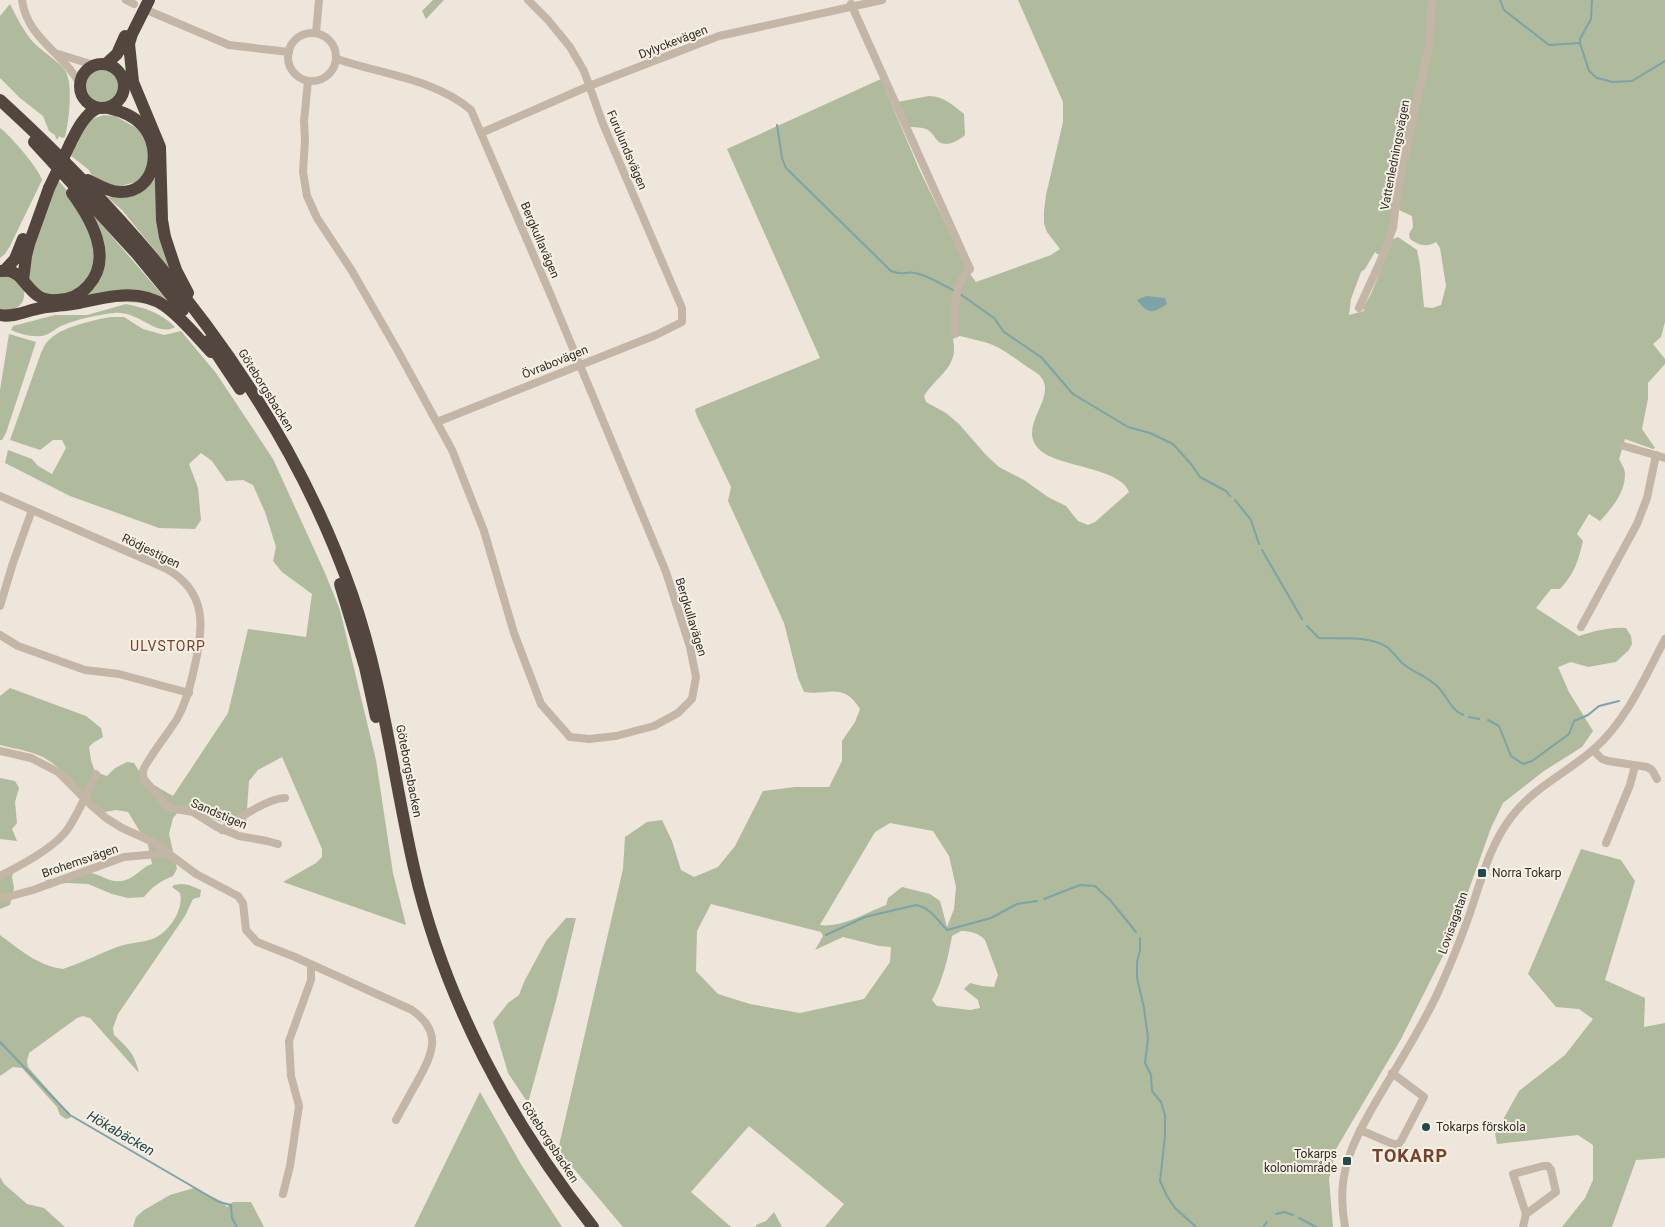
<svg xmlns="http://www.w3.org/2000/svg" width="1665" height="1227" viewBox="0 0 1665 1227" font-family="Roboto,sans-serif">
<rect width="100%" height="100%" fill="#eee6da"/>
<g fill="#afbb9c" fill-rule="evenodd">
<path d="M 433,0 L 444,0 L 426,19 L 422,11 Z"/>
<path d="M 1018,0 L 1665,0 L 1665,322 L 1661,337 L 1653,344 L 1665,359 L 1665,364 L 1648,383 L 1648,399 L 1642,429 L 1655,448 L 1653,449 L 1625,439 L 1619,459 C 1621,463 1625,469 1625,474 C 1625,493 1612,508 1600,521 L 1589,514 L 1577,534 L 1583,541 C 1578,561 1575,573 1560,589 L 1551,589 L 1536,608 L 1579,636 C 1595,631 1609,627 1626,628 L 1631,636 L 1632,644 L 1629,650 L 1616,662 L 1588,667 L 1571,662 L 1558,667 L 1569,692 L 1593,731 L 1582,747 L 1544,771 L 1503,803 L 1491,828 L 1450,942 L 1401,1039 L 1336,1149 L 1329,1179 L 1333,1227 L 825,1227 L 844,1204 L 749,1126 L 691,1192 L 731,1227 L 623,1227 L 558,1150 L 623,869 L 625,837 L 647,822 L 662,820 L 672,841 L 681,870 L 694,877 L 718,867 L 735,846 L 763,791 L 795,787 L 829,787 L 842,761 L 842,741 L 855,722 L 860,709 C 843,681 828,696 804,692 L 798,678 L 784,623 L 728,501 L 731,487 L 696,414 L 695,409 L 820,358 L 727,149 L 881,79 L 919,169 L 970,274 L 976,282 L 1051,255 L 1060,249 L 1047,232 L 1044,224 L 1044,211 L 1046,195 L 1063,122 L 1063,102 ZM 1399,210 L 1412,216 L 1413,227 L 1409,234 L 1410,239 C 1418,245 1426,248 1436,242 L 1440,248 L 1446,286 L 1441,305 L 1432,308 L 1424,307 L 1420,265 L 1417,250 L 1398,237 L 1393,239 L 1371,294 L 1363,308 L 1364,311 L 1349,315 L 1351,299 L 1361,272 L 1365,269 L 1375,252 L 1377,254 L 1381,254 L 1392,226 L 1393,215 ZM 960,336 C 971,339 983,341 993,345 C 1006,351 1017,360 1029,368 C 1032,370 1038,373 1041,377 C 1058,399 1014,428 1041,451 C 1060,467 1121,468 1129,492 L 1095,522 L 1088,525 L 1078,521 L 1066,506 L 1048,497 L 1024,480 L 999,467 L 986,455 L 959,424 L 946,413 L 926,402 L 924,396 C 937,375 959,368 953,339 ZM 890,823 L 933,831 L 949,856 L 956,887 L 954,909 L 947,927 L 940,901 L 930,894 L 902,887 L 888,898 L 886,905 C 865,913 842,928 820,925 L 875,832 ZM 711,904 L 821,932 L 823,936 L 815,950 L 843,937 L 879,946 L 891,947 L 890,962 L 864,999 L 800,1013 L 750,1004 L 718,994 L 696,971 L 697,931 ZM 961,931 C 970,931 979,933 985,940 L 998,975 L 994,987 L 982,986 L 970,983 L 964,989 L 978,1000 L 980,1008 L 970,1010 L 937,1006 L 932,1000 C 943,980 948,958 952,936 Z"/>
<path d="M 10,4 C 17,18 24,32 34,43 C 42,51 62,64 66,72 C 73,85 69,122 65,137 L 62,138 L 59,136 L 58,139 L 56,139 L 55,135 L 49,131 L 43,116 L 20,98 L 0,78 L 0,16 Z"/>
<circle cx="103" cy="87" r="18"/>
<path d="M 929,96 C 943,96 953,105 964,114 L 965,135 C 958,141 948,147 939,142 C 935,139 933,133 928,130 C 922,127 915,127 908,127 L 897,102 Z"/>
<path d="M 104,115 L 115,116 L 140,130 L 148,147 L 148,163 L 144,175 L 136,182 L 117,187 L 103,183 L 91,174 L 89,170 L 70,155 L 89,120 Z"/>
<path d="M 0,128 C 10,135 39,169 42,180 L 10,246 L 5,254 L 0,258 Z"/>
<path d="M 157,175 C 158,207 158,238 169,268 L 122,210 L 107,197 C 129,197 144,194 157,175 Z"/>
<path d="M 58,180 L 70,194 L 89,226 L 96,264 L 81,288 L 55,297 L 32,286 L 26,270 L 32,245 Z"/>
<path d="M 84,204 L 171,305 L 80,299 L 103,269 Z"/>
<path d="M 7,274 L 24,289 C 26,307 15,310 0,311 L 0,275 Z"/>
<path d="M 126,304 C 145,308 160,312 175,327 C 157,338 138,310 114,313 C 96,315 78,319 61,326 C 55,329 47,336 41,336 C 31,337 20,334 11,330 L 13,326 L 55,315 L 87,315 Z"/>
<path d="M 111,317 L 124,317 L 143,329 L 164,335 L 181,331 L 216,373 L 273,459 L 325,573 L 340,610 L 376,760 L 393,873 L 406,925 L 283,882 L 316,863 L 322,857 L 322,849 L 282,757 L 258,770 L 249,781 L 246,824 L 234,827 L 183,807 L 173,818 L 169,834 L 177,869 L 173,876 C 160,881 152,887 144,897 L 128,898 L 112,894 L 88,884 L 68,883 L 43,885 L 46,880 C 60,878 76,873 89,873 C 103,874 107,883 122,881 C 135,879 141,867 152,864 L 148,845 L 128,812 L 116,810 L 105,812 C 81,795 65,766 38,755 C 26,750 12,748 0,745 L 0,696 L 10,688 L 86,716 L 101,728 L 103,737 L 93,743 L 89,747 L 91,760 L 95,772 L 107,776 L 115,768 L 127,762 L 134,763 C 145,782 155,785 173,796 L 228,713 L 248,629 L 306,637 L 312,594 L 282,572 L 273,561 L 276,547 L 265,512 L 253,485 L 243,480 L 226,481 L 212,461 L 201,453 L 189,464 L 198,488 L 201,520 L 195,529 L 159,528 L 70,496 L 5,463 L 8,450 L 32,459 L 38,466 L 52,474 L 66,448 L 62,440 L 53,440 L 40,450 L 10,440 L 41,353 C 43,349 45,343 49,340 C 61,327 94,320 111,317 Z"/>
<path d="M 9,334 L 36,342 L 6,433 L 2,440 L 0,440 L 0,390 Z"/>
<path d="M 0,778 L 15,781 L 19,788 L 15,802 L 17,823 L 12,829 L 17,841 L 0,839 Z"/>
<path d="M 1581,849 L 1621,860 L 1635,881 L 1605,980 L 1645,998 L 1644,1027 L 1665,1023 L 1665,1158 L 1636,1160 L 1612,1227 L 1562,1227 L 1585,1198 L 1593,1180 L 1593,1145 L 1578,1135 L 1497,1144 L 1495,1134 L 1519,1091 L 1565,1055 L 1593,1019 L 1579,1009 L 1556,1007 L 1528,974 Z"/>
<path d="M 15,865 L 12,877 L 14,888 L 10,905 L 0,909 L 0,874 Z"/>
<path d="M 181,884 L 189,885 L 201,890 L 200,897 L 193,899 L 185,916 L 118,1014 L 113,1028 L 114,1035 C 128,1048 135,1054 139,1073 L 90,1018 L 83,1016 L 77,1018 L 29,1053 L 27,1061 L 28,1067 L 71,1116 L 70,1118 L 66,1119 L 60,1115 L 57,1107 L 22,1068 L 13,1067 L 0,1076 L 0,935 C 19,949 38,966 63,969 C 81,963 99,954 117,947 C 130,942 144,943 155,938 C 170,931 184,909 180,893 L 172,887 L 174,885 Z"/>
<path d="M 566,918 L 576,918 L 556,1001 L 528,1103 L 508,1073 L 493,1022 L 508,1003 L 519,995 L 524,982 L 546,941 Z"/>
<path d="M 480,1092 L 522,1166 L 562,1227 L 414,1227 Z"/>
<path d="M 0,1177 L 4,1184 L 27,1204 L 44,1208 L 65,1227 L 0,1227 Z"/>
<path d="M 194,1188 L 221,1201 L 227,1207 L 233,1202 L 251,1202 L 264,1227 L 133,1227 L 136,1217 L 144,1210 L 170,1195 Z"/>
<path d="M 774,1212 L 782,1227 L 756,1227 L 756,1225 L 766,1221 Z"/>
</g>
<path fill="#7ca3a8" d="M 1146,296 L 1165,298 L 1167,304 C 1152,314 1148,314 1137,300 Z"/>
<g fill="none" stroke-linecap="round" stroke-linejoin="round">
<g stroke="#7ca3a8" stroke-width="2">
<path d="M 1500,0 L 1504,10 L 1549,45 L 1580,43 L 1589,71 L 1597,78 L 1613,82 L 1632,81 L 1665,61"/>
<path d="M 1580,43 L 1580,39 L 1591,19 L 1592,0"/>
<path d="M 777,125 L 782,158 L 786,168 L 891,271 C 902,276 905,271 915,273 C 928,275 940,284 953,290"/>
<path d="M 960,294 L 994,318 L 1004,332 L 1041,357 L 1073,394 L 1128,427 L 1150,433 L 1173,444 L 1191,464 L 1200,477 L 1226,491 L 1230,496"/>
<path d="M 1235,500 L 1251,520 L 1259,544"/>
<path d="M 1262,550 L 1302,619"/>
<path d="M 1307,626 L 1319,638 C 1341,639 1367,635 1387,647 C 1394,652 1398,661 1406,666 C 1417,674 1428,677 1438,687 C 1447,696 1451,710 1463,715"/>
<path d="M 1469,717 L 1479,719"/>
<path d="M 1488,720 L 1499,726 L 1511,756 L 1523,764 L 1532,761 L 1569,734 L 1574,721 L 1588,715 L 1599,706 L 1619,701"/>
<path d="M 1044,899 L 1080,885 L 1095,886 L 1110,900 L 1136,932"/>
<path d="M 826,935 L 865,917 L 916,905 C 931,908 937,920 947,930 L 991,918 L 1017,904 L 1037,901"/>
<path d="M 1140,938 L 1140,950 L 1137,962 L 1137,978 L 1144,1008 L 1148,1038 L 1145,1063 L 1151,1075 L 1152,1091 L 1161,1102 L 1165,1115 L 1165,1136 L 1160,1181 L 1167,1196 L 1175,1208 L 1196,1227"/>
<path d="M 0,1042 L 70,1115 L 219,1202 L 231,1205 L 232,1218 L 237,1227"/>
<path d="M 1276,1214 L 1284,1212 L 1293,1215"/>
<path d="M 1299,1218 L 1316,1227"/>
<path d="M 1263,1227 L 1267,1222"/>
</g>
<g stroke="#c4b6a7" stroke-width="8">
<path d="M 22,0 C 27,38 62,52 79,82"/>
<path d="M 126,0 L 134,4"/>
<path d="M 851,4 L 970,269 C 952,286 955,310 955,333"/>
<path d="M 149,11 L 229,45 L 289,52"/>
<circle cx="312" cy="57" r="24"/>
<path d="M 316,33 L 319,0"/>
<path d="M 58,54 L 94,65"/>
<path d="M 308,81 L 304,121 L 305,140 L 303,172 L 307,196 L 317,218 L 352,271 L 399,353 L 452,450 L 484,531 L 514,633 L 541,704 L 570,737 L 589,739 L 616,736 L 654,726 L 678,713 L 692,699 L 696,677 L 690,647 L 666,572 L 552,298 L 471,110 C 435,79 381,74 337,59"/>
<path d="M 481,133 L 589,86 L 719,36 L 882,0"/>
<path d="M 1359,308 L 1380,262 L 1393,228 L 1398,186 L 1429,46 L 1432,0"/>
<path d="M 437,422 L 656,335 L 682,322 L 682,308 L 603,124 L 584,71 L 570,47 L 548,20 L 528,0"/>
<path d="M 1624,446 L 1665,458"/>
<path d="M 0,496 L 165,568 C 208,591 204,628 194,669 C 190,687 186,703 177,719 C 171,729 144,764 143,771 C 143,773 143,776 144,779 L 161,800 L 170,808 L 193,812 L 217,827 L 239,836 L 267,841 L 278,844"/>
<path d="M 0,606 L 13,563 L 32,510"/>
<path d="M 1581,627 L 1637,524 L 1647,498 L 1656,455"/>
<path d="M 0,635 L 18,646 L 85,670 L 119,674 L 189,693"/>
<path d="M 1593,750 L 1602,759 L 1608,761 L 1647,767 L 1652,770 L 1657,779"/>
<path d="M 0,751 L 31,758 L 58,772 L 92,806 L 106,818 L 122,828 L 153,842 L 196,874 L 238,896 L 243,903 L 246,930 L 257,942 L 295,957 L 412,1010 C 443,1032 433,1053 417,1082 C 410,1094 403,1107 396,1120"/>
<path d="M 222,830 C 236,820 268,798 285,798"/>
<path d="M 1606,843 L 1630,785 L 1635,766"/>
<path d="M 0,876 C 20,866 54,848 67,830 C 79,813 87,792 96,774"/>
<path d="M 0,899 L 33,890 L 124,857 L 168,853"/>
<path d="M 1360,1130 L 1393,1144 L 1398,1144 L 1401,1141 L 1424,1097 L 1392,1073"/>
<path d="M 283,1194 L 290,1166 L 299,1106 L 291,1076 L 289,1041 L 311,980 L 311,965"/>
<path d="M 1345,1227 C 1341,1205 1341,1181 1348,1160 C 1354,1140 1364,1123 1374,1105 C 1396,1067 1421,1030 1439,990 C 1450,966 1460,941 1469,916 C 1481,881 1489,846 1512,816 C 1534,787 1567,773 1594,749 C 1627,720 1645,677 1665,639"/>
<path d="M 1523,1227 L 1526,1214 L 1513,1174 L 1543,1166 L 1548,1166 L 1551,1170 L 1556,1192 L 1526,1214"/>
</g>
<g stroke="#52463f" stroke-width="12">
<path d="M 129,44 L 133,82 L 160,147 L 162,220 L 165,237 L 176,270 L 188,293"/>
<path d="M 127,50 L 132,34 L 149,0"/>
<circle cx="102" cy="86" r="22"/>
<path d="M 106,64 L 117,54 L 125,36"/>
<path d="M 0,100 C 150,237 285,401 352,594 C 383,683 393,776 414,868 C 444,999 510,1122 593,1227"/>
<path d="M 34,142 L 136,253 L 183,310"/>
<path d="M 70,144 C 76,132 84,114 98,108"/>
<path d="M 88,180 C 98,185 108,192 120,192 C 156,192 163,148 142,125 C 133,115 121,111 108,108"/>
<path d="M 0,271 C 27,266 25,303 57,300 C 69,300 80,295 88,286 C 114,258 91,219 72,193"/>
<path d="M 4,271 L 15,259 L 23,239"/>
<path d="M 23,280 L 26,256 L 29,244 L 49,188"/>
<path d="M 0,315 C 13,318 28,310 41,308 C 54,306 67,305 79,303 C 108,297 138,288 165,306 C 182,318 197,337 211,352"/>
<path d="M 208,341 L 240,389"/>
<path d="M 340,584 L 365,667 L 376,717"/>
</g>
<path stroke="#52463f" stroke-width="12" d="M 49,188 L 70,144"/>
</g>
<g fill="#21494e" stroke="#f6f0e5" stroke-width="2">
<rect x="1477" y="868" width="10" height="10" rx="2.5"/>
<circle cx="1426" cy="1127" r="5"/>
<rect x="1342" y="1156" width="10" height="10" rx="2.5"/>
</g>
<g text-anchor="middle" dominant-baseline="central" stroke-width="4" stroke-linejoin="round" paint-order="stroke">
<g font-size="12" fill="#322b27" stroke="#f6f0e5">
<text transform="translate(673 42) rotate(-21)">Dylyckevägen</text>
<text transform="translate(627 150) rotate(67)">Furulundsvägen</text>
<text transform="translate(1395 155) rotate(-79)">Vattenledningsvägen</text>
<text transform="translate(540 240) rotate(67)">Bergkullavägen</text>
<text transform="translate(555 362) rotate(-22)">Övrabovägen</text>
<text transform="translate(266 390) rotate(58)">Göteborgsbacken</text>
<text transform="translate(151 551) rotate(26)">Rödjestigen</text>
<text transform="translate(691 617) rotate(73)">Bergkullavägen</text>
<text transform="translate(409 771) rotate(79)">Göteborgsbacken</text>
<text transform="translate(219 814) rotate(23)">Sandstigen</text>
<text transform="translate(80 861) rotate(-19)">Brohemsvägen</text>
<text transform="translate(1453 923) rotate(-70)">Lovisagatan</text>
<text transform="translate(550 1142) rotate(57)">Göteborgsbacken</text>
</g>
<g font-size="12" fill="#322b27" stroke="#f6f0e5" text-anchor="start">
<text x="1492" y="873">Norra Tokarp</text>
<text x="1436" y="1127">Tokarps förskola</text>
<text x="1337" y="1154" text-anchor="end">Tokarps<tspan x="1337" dy="14">koloniområde</tspan></text>
</g>
<g font-size="14" letter-spacing="1" fill="#784129" stroke="#f6f0e5">
<text x="168" y="646">ULVSTORP</text>
</g>
<g font-size="14" font-style="italic" fill="#21494e" stroke="#f6f0e5">
<text transform="translate(121 1133) rotate(30)">Hökabäcken</text>
</g>
<g font-size="18" font-weight="bold" letter-spacing="1" fill="#784129" stroke="#f6f0e5">
<text x="1410" y="1155">TOKARP</text>
</g>
</g>
</svg>
